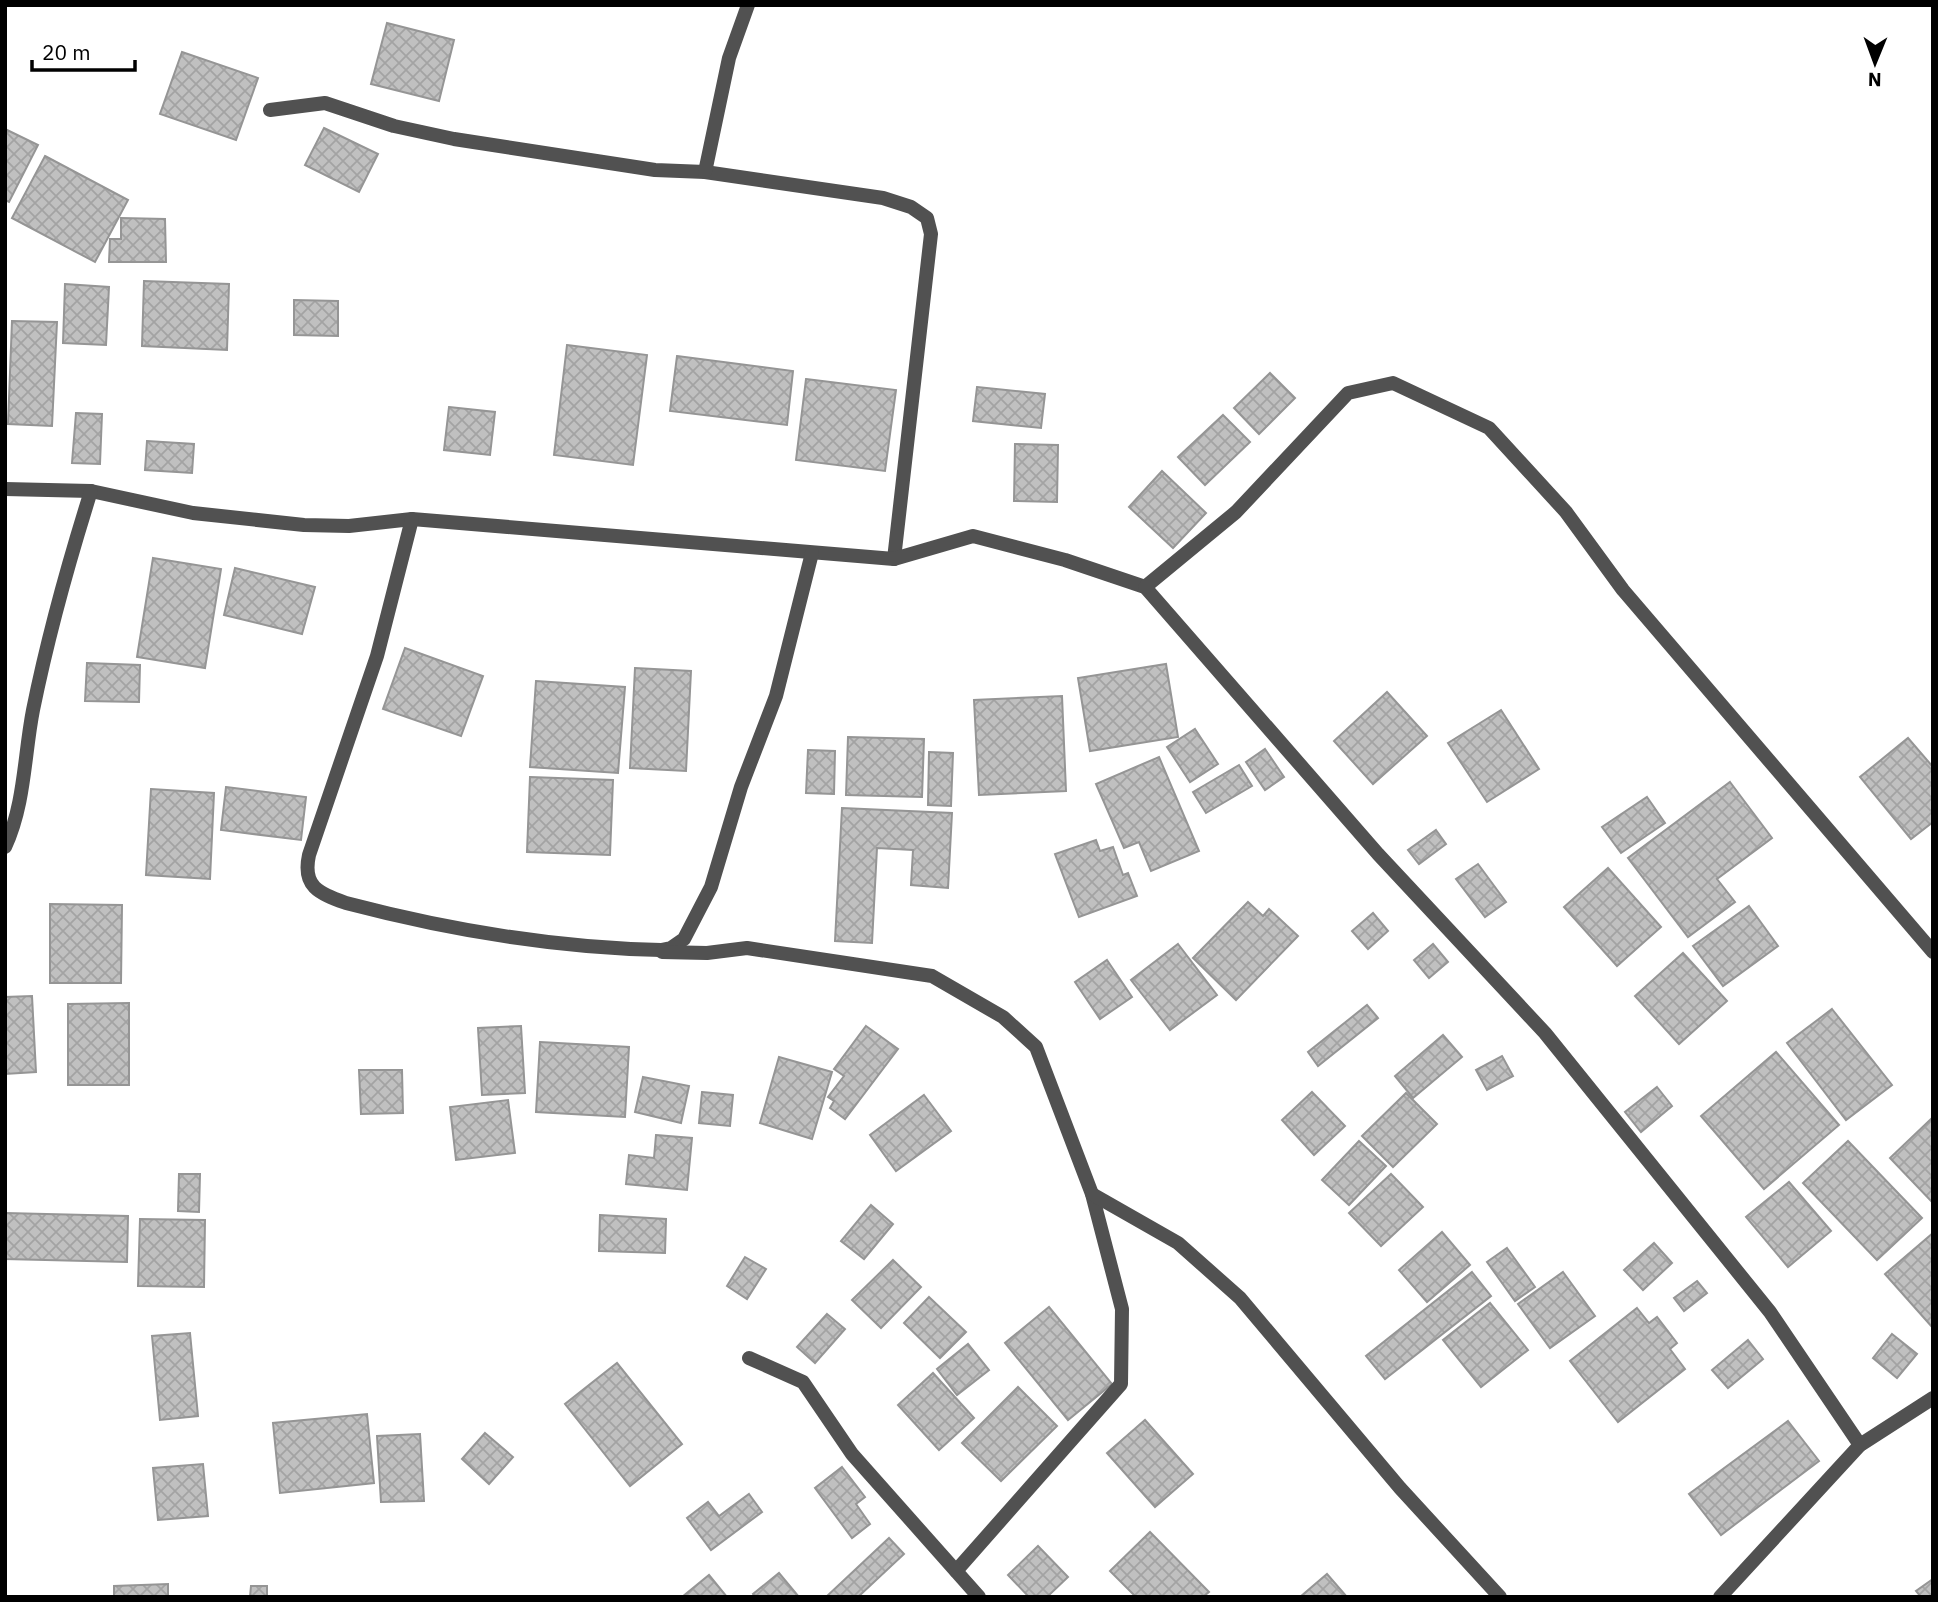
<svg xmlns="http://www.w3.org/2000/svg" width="1938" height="1602" viewBox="0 0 1938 1602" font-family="'IBM Plex Sans',sans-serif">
<defs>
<pattern id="building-cross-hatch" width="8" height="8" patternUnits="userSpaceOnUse" patternTransform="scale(1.75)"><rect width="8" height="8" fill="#c0c0c0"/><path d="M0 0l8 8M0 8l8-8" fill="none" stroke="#a3a3a3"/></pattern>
</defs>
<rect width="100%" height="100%" fill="#fff"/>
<g fill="url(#building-cross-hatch)" stroke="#959595" stroke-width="2">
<path d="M 387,23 L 454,40 L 439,101 L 371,84 Z"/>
<path d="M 182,52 L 258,78 L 236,140 L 160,114 Z"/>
<path d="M 324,128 L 378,154 L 359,192 L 305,165 Z"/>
<path d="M 5,129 L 38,145 L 9,202 L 5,200 Z"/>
<path d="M 45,156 L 128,200 L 95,262 L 12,218 Z"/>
<path d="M 121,218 L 165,219 L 166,262 L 109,262 L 110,239 L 121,239 Z"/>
<path d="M 144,281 L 229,284 L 227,350 L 142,346 Z"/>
<path d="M 65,284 L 109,287 L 106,345 L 63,343 Z"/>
<path d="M 294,300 L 338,301 L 338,336 L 294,335 Z"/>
<path d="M 12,321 L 57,322 L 52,426 L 8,424 Z"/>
<path d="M 567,345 L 647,355 L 633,465 L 554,455 Z"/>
<path d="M 677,356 L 793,371 L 787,425 L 670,411 Z"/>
<path d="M 1270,373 L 1295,398 L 1259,434 L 1234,408 Z"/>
<path d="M 806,379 L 896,390 L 885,471 L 796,460 Z"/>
<path d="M 977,387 L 1045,394 L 1041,428 L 973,421 Z"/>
<path d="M 449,407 L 495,412 L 490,455 L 444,450 Z"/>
<path d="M 76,413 L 102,414 L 100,464 L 72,463 Z"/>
<path d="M 1223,415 L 1250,442 L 1205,485 L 1178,457 Z"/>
<path d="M 147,441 L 194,444 L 192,473 L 145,470 Z"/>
<path d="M 1015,444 L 1058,445 L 1057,502 L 1014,501 Z"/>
<path d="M 1162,471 L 1206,513 L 1173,548 L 1129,507 Z"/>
<path d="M 153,558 L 221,569 L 205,668 L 137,657 Z"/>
<path d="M 235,568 L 315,587 L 302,634 L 224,615 Z"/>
<path d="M 405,648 L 483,676 L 461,736 L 383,709 Z"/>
<path d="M 87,663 L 140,665 L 139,702 L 85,701 Z"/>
<path d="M 1166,664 L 1178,737 L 1090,751 L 1078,678 Z"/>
<path d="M 635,668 L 691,671 L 686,771 L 630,768 Z"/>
<path d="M 536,681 L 625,687 L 618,773 L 530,767 Z"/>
<path d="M 1387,692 L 1427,736 L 1373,784 L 1334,741 Z"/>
<path d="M 1062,696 L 1066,791 L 979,795 L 974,700 Z"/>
<path d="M 1501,710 L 1539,769 L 1487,802 L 1448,743 Z"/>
<path d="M 1195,729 L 1218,764 L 1190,782 L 1167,747 Z"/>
<path d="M 848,737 L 924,739 L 922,797 L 846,795 Z"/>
<path d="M 1908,738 L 1933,767 L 1933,822 L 1911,839 L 1860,777 Z"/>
<path d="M 1265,749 L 1284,777 L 1265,790 L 1246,762 Z"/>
<path d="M 808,750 L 835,751 L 834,794 L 806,793 Z"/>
<path d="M 929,752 L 953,753 L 951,806 L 928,805 Z"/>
<path d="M 1159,757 L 1199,851 L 1151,871 L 1139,842 L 1124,848 L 1096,784 Z"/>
<path d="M 1239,765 L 1252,786 L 1206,813 L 1193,792 Z"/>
<path d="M 530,777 L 613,780 L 610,855 L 527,852 Z"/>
<path d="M 1730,782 L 1772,838 L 1717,879 L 1735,902 L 1688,937 L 1628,858 Z"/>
<path d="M 226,787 L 306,797 L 301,840 L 221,830 Z"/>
<path d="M 151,789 L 214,793 L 210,879 L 146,875 Z"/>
<path d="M 1647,797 L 1665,823 L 1621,853 L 1602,827 Z"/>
<path d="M 842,808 L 952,813 L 948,888 L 911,885 L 913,850 L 877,848 L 872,943 L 835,941 Z"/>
<path d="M 1436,830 L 1446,844 L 1419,864 L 1408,850 Z"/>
<path d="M 1096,840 L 1100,851 L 1113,847 L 1123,875 L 1128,873 L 1137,896 L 1079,917 L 1055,854 Z"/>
<path d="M 1478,864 L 1506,902 L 1485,917 L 1456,879 Z"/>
<path d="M 1608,868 L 1661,927 L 1617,966 L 1564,907 Z"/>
<path d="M 1248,902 L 1263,916 L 1269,909 L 1298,936 L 1236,1000 L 1193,958 Z"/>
<path d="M 50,904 L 122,905 L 121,983 L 50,983 Z"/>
<path d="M 1749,906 L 1778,946 L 1723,986 L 1693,946 Z"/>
<path d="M 1373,913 L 1388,931 L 1368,949 L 1352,931 Z"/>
<path d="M 1178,944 L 1217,995 L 1170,1030 L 1131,980 Z"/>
<path d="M 1433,944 L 1448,962 L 1429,978 L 1414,960 Z"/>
<path d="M 1683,953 L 1727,1001 L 1679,1044 L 1635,996 Z"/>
<path d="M 1107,960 L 1132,997 L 1100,1019 L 1075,982 Z"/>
<path d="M 32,996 L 36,1072 L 5,1074 L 5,997 Z"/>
<path d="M 129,1003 L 129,1085 L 68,1085 L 68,1004 Z"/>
<path d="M 1367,1005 L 1378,1018 L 1318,1066 L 1308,1052 Z"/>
<path d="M 1832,1009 L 1892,1085 L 1846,1120 L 1787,1043 Z"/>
<path d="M 521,1026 L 525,1093 L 482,1095 L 478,1028 Z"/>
<path d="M 866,1026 L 898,1049 L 845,1119 L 830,1108 L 834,1101 L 828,1097 L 844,1076 L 834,1069 Z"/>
<path d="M 1443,1035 L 1462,1057 L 1413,1098 L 1395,1076 Z"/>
<path d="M 540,1042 L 629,1047 L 625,1117 L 536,1112 Z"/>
<path d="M 1776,1052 L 1839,1125 L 1764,1189 L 1701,1116 Z"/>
<path d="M 1502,1056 L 1513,1076 L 1487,1090 L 1476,1070 Z"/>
<path d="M 779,1057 L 832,1072 L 812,1139 L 760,1123 Z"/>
<path d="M 359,1070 L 402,1070 L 403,1113 L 361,1114 Z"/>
<path d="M 643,1077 L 689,1086 L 681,1123 L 635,1112 Z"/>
<path d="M 1657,1087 L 1672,1106 L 1641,1132 L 1625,1112 Z"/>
<path d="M 702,1092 L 733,1095 L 730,1126 L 699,1123 Z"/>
<path d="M 1312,1092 L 1345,1126 L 1314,1155 L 1282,1120 Z"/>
<path d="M 1406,1093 L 1437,1124 L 1393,1167 L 1362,1136 Z"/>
<path d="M 924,1095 L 951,1131 L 896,1171 L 870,1135 Z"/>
<path d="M 508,1100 L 515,1153 L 456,1160 L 450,1107 Z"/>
<path d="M 1933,1117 L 1933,1203 L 1890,1158 Z"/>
<path d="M 656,1135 L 692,1138 L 687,1190 L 626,1184 L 629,1155 L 654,1158 Z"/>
<path d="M 1359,1141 L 1386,1166 L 1349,1205 L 1322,1180 Z"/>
<path d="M 1848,1141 L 1922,1218 L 1877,1260 L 1803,1183 Z"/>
<path d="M 179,1174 L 200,1174 L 199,1212 L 178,1211 Z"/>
<path d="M 1391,1174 L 1423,1207 L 1381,1246 L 1349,1213 Z"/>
<path d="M 1789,1182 L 1831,1231 L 1788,1267 L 1746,1217 Z"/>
<path d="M 871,1205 L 893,1224 L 864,1259 L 841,1241 Z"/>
<path d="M 5,1213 L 128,1216 L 127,1262 L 5,1259 Z"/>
<path d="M 600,1215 L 666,1219 L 665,1253 L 599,1251 Z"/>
<path d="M 140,1219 L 205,1220 L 204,1287 L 138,1286 Z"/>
<path d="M 1442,1232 L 1470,1265 L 1427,1302 L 1399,1270 Z"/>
<path d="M 1933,1233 L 1933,1328 L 1885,1274 Z"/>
<path d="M 1654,1243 L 1672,1263 L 1643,1290 L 1624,1270 Z"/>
<path d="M 1507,1248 L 1535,1287 L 1515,1301 L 1487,1262 Z"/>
<path d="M 745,1257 L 766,1269 L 747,1299 L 727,1286 Z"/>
<path d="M 893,1260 L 921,1287 L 881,1328 L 852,1300 Z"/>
<path d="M 1472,1272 L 1491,1296 L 1385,1379 L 1366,1356 Z"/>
<path d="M 1563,1272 L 1595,1316 L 1550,1348 L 1518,1304 Z"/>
<path d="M 1697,1281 L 1707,1293 L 1684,1311 L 1674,1298 Z"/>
<path d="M 929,1297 L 966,1332 L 940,1358 L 904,1323 Z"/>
<path d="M 1490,1303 L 1528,1350 L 1481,1387 L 1443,1340 Z"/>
<path d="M 1049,1307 L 1112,1384 L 1068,1420 L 1005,1343 Z"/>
<path d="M 1637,1308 L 1649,1323 L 1657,1317 L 1677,1343 L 1670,1349 L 1685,1369 L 1618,1422 L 1570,1361 Z"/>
<path d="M 827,1314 L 845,1329 L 815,1363 L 797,1347 Z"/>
<path d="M 190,1333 L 198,1416 L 160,1420 L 152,1336 Z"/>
<path d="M 1892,1334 L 1917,1354 L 1897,1378 L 1873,1358 Z"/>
<path d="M 1748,1340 L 1763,1359 L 1728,1388 L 1712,1370 Z"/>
<path d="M 968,1344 L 989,1370 L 957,1395 L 937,1369 Z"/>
<path d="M 617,1363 L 682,1444 L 630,1486 L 565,1404 Z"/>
<path d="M 933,1373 L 974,1418 L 939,1450 L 898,1405 Z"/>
<path d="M 1018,1387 L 1057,1426 L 1001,1481 L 962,1443 Z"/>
<path d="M 367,1414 L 374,1483 L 280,1493 L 273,1423 Z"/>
<path d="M 1145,1420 L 1193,1474 L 1155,1507 L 1107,1453 Z"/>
<path d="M 1788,1421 L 1819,1461 L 1721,1535 L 1689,1494 Z"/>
<path d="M 485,1433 L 513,1457 L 489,1484 L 462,1459 Z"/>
<path d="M 420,1434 L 424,1501 L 381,1502 L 377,1436 Z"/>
<path d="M 203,1464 L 208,1516 L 158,1520 L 153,1468 Z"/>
<path d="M 842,1467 L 865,1497 L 856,1504 L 870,1524 L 852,1538 L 815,1488 Z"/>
<path d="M 749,1494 L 762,1512 L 711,1550 L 687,1518 L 708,1502 L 719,1516 Z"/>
<path d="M 1150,1532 L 1209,1592 L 1203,1597 L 1136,1597 L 1110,1571 Z"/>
<path d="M 889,1538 L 904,1554 L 858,1597 L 826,1597 Z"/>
<path d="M 1038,1546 L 1068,1577 L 1047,1597 L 1029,1597 L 1008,1575 Z"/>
<path d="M 779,1573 L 799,1597 L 755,1597 L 753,1594 Z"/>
<path d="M 1327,1574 L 1347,1597 L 1300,1597 Z"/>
<path d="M 709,1575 L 727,1597 L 682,1597 Z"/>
<path d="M 1933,1579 L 1933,1597 L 1921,1597 L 1916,1591 Z"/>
<path d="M 168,1584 L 168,1597 L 114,1597 L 114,1586 Z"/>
<path d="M 251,1586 L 267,1586 L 267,1597 L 250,1597 Z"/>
</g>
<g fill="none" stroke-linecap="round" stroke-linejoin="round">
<g stroke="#515151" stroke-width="14">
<path d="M 270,110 L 325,103 L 394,126 L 454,139 L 655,170 L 705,172 L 883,198 L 911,207 L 927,218 L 931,234 L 894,559"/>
<path d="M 705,172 L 729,58 L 748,5"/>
<path d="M 5,489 L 91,491 L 193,513 L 304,525 L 349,526 L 412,519 L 894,559 L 973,536 L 1065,560 L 1145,587 L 1378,854 L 1545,1033 L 1770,1312 L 1860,1445"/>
<path d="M 412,519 L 377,656 L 309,855 C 302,887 319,893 346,903 C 449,930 555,948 661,950 L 671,948 L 684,939 L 711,887 L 741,787 L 776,696 L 812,553"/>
<path d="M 1145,587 L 1236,512 L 1348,393 L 1393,383 L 1489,428 L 1566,512 L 1623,590 L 1933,952"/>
<path d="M 5,847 C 25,804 24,756 33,710 C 48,636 68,564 91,491"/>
<path d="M 662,952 L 707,953 L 747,948 L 932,976 L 1003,1017 L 1036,1047 L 1092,1194 L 1122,1309 L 1121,1384 L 956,1571"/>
<path d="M 1092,1194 L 1178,1243 L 1240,1298 L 1400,1488 L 1500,1597"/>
<path d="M 749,1358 L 803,1382 L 852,1454 L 979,1597"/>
<path d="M 1720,1597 L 1860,1445 L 1933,1398"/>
</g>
</g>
<rect width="1938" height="1602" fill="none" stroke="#000000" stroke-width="14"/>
<g transform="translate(1875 63) rotate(181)" stroke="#ffffff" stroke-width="5" paint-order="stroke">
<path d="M0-5L12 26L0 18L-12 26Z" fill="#000000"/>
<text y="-10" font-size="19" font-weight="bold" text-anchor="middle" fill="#000000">N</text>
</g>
<path d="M32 60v10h103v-10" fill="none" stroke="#000000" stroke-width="3.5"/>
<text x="42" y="60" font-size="21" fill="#000000" stroke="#ffffff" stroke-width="5" paint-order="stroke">20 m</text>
</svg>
